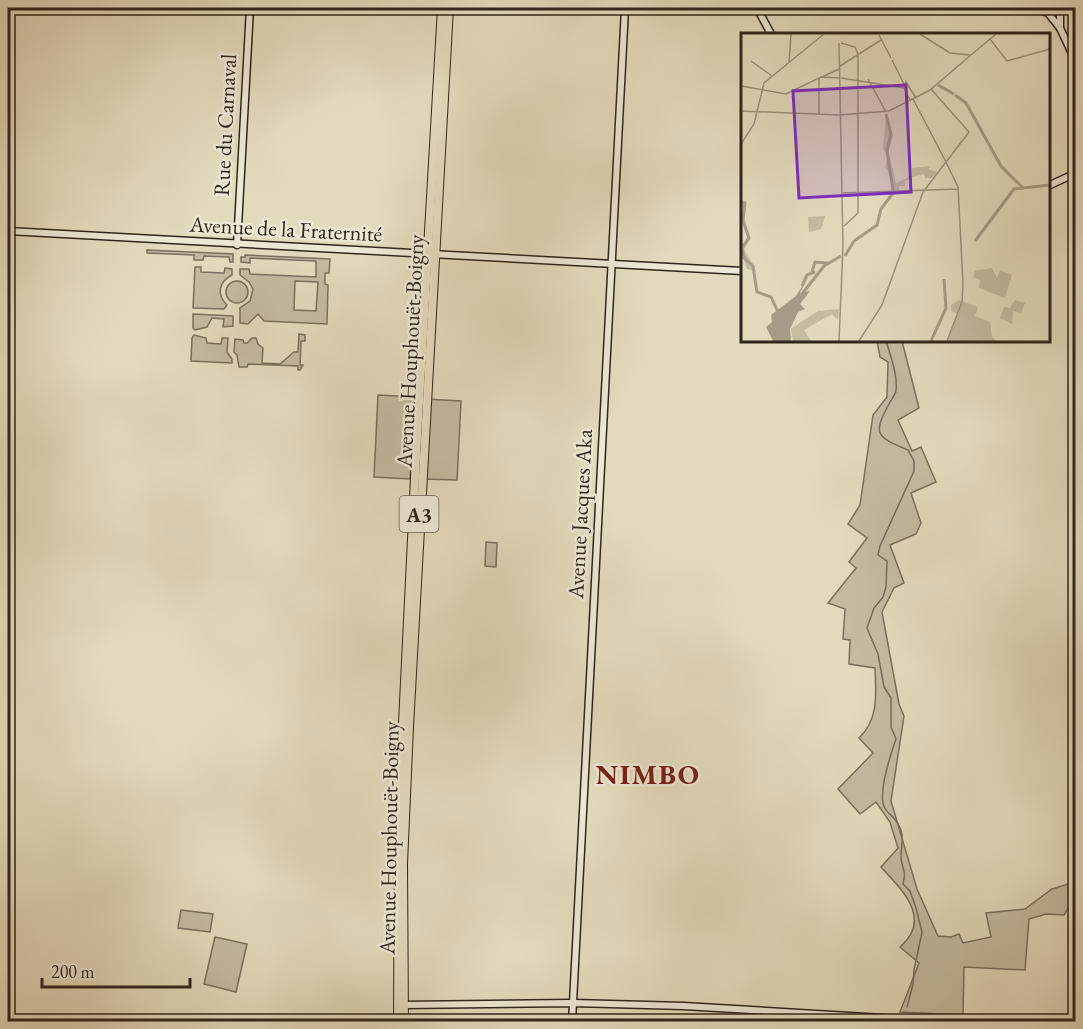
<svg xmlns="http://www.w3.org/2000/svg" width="1083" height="1029" viewBox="0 0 1083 1029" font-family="'EB Garamond',serif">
<rect width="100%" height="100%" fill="#e3dabd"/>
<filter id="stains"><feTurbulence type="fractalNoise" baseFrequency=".00333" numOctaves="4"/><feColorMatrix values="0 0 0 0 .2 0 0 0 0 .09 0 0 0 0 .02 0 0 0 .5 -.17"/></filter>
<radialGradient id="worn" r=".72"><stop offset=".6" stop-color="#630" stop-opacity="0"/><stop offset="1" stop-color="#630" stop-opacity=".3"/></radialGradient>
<g fill="#c4bba1" stroke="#7a705e" stroke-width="1.5" fill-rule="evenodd">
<path d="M 147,250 L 233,254 L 233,262 L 230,262 L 229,257 L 204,256 L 203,260 L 194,260 L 194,255 L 147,253 Z"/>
<path d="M 245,255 L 330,259 L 329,273 L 325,273 L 325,284 L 328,285 L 327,324 L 264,321 L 258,314 L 248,324 L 240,323 L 240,308 L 250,301 L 253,289 L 249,282 L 240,275 L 240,269 L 249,269 L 250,274 L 316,277 L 316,261 L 250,258 L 250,263 L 241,262 L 241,257 L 245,257 ZM 295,281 L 318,282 L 316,311 L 294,310 Z"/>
<path d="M 195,267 L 201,267 L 201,272 L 224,273 L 225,268 L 232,269 L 232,275 C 219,282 216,294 227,305 L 224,309 L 193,308 Z"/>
<circle cx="237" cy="292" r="11"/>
<path d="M 193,314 L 233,316 L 233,326 L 223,327 L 224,319 L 212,318 L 207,327 L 195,330 L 193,328 Z"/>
<path d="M 299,334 L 305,335 L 305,341 L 301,341 L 300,365 L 303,365 L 300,370 L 298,370 L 298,366 L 248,364 L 247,367 L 239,367 L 237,355 L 234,352 L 235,339 L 243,340 L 244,343 L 247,343 L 252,338 L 256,338 L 258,344 L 263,348 L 262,363 L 280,364 L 294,352 L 298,352 Z"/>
<path d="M 194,335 L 206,338 L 207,343 L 221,344 L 222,338 L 228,338 L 227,352 L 232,359 L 232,363 L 191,361 L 192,338 Z"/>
<path d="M 877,341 L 902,341 L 919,408 L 898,420 L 912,451 L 921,447 L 936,482 L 911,493 L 921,523 L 916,534 L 890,545 L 904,583 L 894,588 L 882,612 L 899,704 L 904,716 L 891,801 L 917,889 L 938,936 L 951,937 L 959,934 L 963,943 L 991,937 L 986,913 L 1025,909 L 1052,889 L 1075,882 L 1075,897 L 1064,915 L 1046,914 L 1029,919 L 1025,970 L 964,967 L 963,1015 L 900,1012 L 919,963 L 900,947 C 933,919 902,890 881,867 L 898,848 L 890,822 L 876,802 L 860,814 L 838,789 L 873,753 L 859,738 C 879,719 876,694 875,668 L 849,664 L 850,640 L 843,639 L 845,609 L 828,603 L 856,568 L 849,562 L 867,538 L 848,524 L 860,505 L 873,415 L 887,397 L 888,362 L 880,357 Z"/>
<path d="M 378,395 L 415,397 L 410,479 L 374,477 Z"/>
<path d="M 425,399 L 461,401 L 457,480 L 421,479 Z"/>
<path d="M 426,505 L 436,506 L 435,528 L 425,528 Z"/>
<path d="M 486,542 L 497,543 L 496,567 L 485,566 Z"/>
<path d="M 181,910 L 213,914 L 210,932 L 178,928 Z"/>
<path d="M 215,937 L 247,944 L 236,992 L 204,984 Z"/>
</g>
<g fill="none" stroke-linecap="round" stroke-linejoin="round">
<path stroke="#766c5b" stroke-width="1.5" d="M 886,340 C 890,356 898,374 896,391 C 895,395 891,400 889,404 C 872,435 877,437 908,450 L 914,461 L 914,471 L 880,546 L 878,555 L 887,561 L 886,587 L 883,597 L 874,608 L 867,628 L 878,654 L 884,687 L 891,698 L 891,727 L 896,739 C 890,756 880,785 883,803 C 884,812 892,814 896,821 C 906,835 901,842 901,857 C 901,868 907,869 903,884 L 910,891 L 916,908 L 922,932 L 914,970 L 913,984 L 907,1007"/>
<defs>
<g id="secondary">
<path d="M 757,8 L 771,34"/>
<path d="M 1036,8 L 1048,13 L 1060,28"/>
<path d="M 1060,8 L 1060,28 L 1076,62"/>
<path d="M 1048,186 L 1076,173"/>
<path d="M 8,231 L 742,271"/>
<path d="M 237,245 L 250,8"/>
<path d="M 401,1005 L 573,1003 L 684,1006 L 900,1019 L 979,1022"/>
<path d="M 572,1022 L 625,8"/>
</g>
<path id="primary" d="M 8,12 L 16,8"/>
<g id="highway">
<path d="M 398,1022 L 399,804 L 417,437 L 442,8"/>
<path d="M 404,1022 L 403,864 L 409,727 L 449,8"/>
</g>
</defs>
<use href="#secondary" stroke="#2f251a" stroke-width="9"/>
<use href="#primary" stroke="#2f251a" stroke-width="10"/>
<use href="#highway" stroke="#2f251a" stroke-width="10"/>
<use href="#secondary" stroke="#ede7d4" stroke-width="6"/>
<use href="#primary" stroke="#e3dabd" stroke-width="7"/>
<use href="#highway" stroke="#e3dabd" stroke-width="8"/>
</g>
<g text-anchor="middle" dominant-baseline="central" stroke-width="5" stroke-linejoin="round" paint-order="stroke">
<rect fill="#ede7d4" stroke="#685f52" stroke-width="1.5" x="399.5" y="496" width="39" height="36" rx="4.5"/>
<g font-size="21" font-weight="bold" fill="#2f251a">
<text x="419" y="514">A3</text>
</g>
<g font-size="22" fill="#2f251a" stroke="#ede7d4">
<text transform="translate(225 125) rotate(-87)">Rue du Carnaval</text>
<text transform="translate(286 229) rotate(3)">Avenue de la Fraternité</text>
<text transform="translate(410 351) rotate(-87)">Avenue Houphouët-Boigny</text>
<text transform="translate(580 514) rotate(-87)">Avenue Jacques Aka</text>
<text transform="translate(389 838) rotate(-89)">Avenue Houphouët-Boigny</text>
</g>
<g font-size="28" font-weight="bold" letter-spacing="1.5" fill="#7a1f14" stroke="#ede7d4">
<text x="648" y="774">NIMBO</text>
</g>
</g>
<g transform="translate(741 33)">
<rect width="309" height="309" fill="#e3dabd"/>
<path d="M 145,81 L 152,103 L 147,117 L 155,150 L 171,143 L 171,135 L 190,133 L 187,136 L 196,139 L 191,145 L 184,145 L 183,141 L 172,144 L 164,148 L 164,153 L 158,153 L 158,158 L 151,158 L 150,141 L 144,135 L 147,123 L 142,116 ZM 0,166 L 5,173 L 3,190 L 9,206 L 3,216 L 15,238 L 6,236 L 0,218 L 0,207 L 3,211 L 6,204 L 0,186 ZM 84,183 L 80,196 L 68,199 L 67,184 ZM 251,235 L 256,245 L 259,237 L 271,242 L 264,265 L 238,255 L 239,247 L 232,244 L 234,238 ZM 218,267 L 237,274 L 234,283 L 249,289 L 251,304 L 256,308 L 207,308 L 217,281 L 210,278 L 210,272 ZM 274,267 L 284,270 L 280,280 L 272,278 L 271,291 L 259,285 L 263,274 L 269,275 ZM 98,276 L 97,287 L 91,281 L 63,297 L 70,308 L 52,308 L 50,296 L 63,287 L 77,278 Z" fill="#c4bba1"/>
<path d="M 67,244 L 59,260 L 69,258 L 59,271 L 64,276 L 57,279 L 49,296 L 50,308 L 32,308 L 25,294 L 31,289 L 30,282 L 55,263 Z" fill="#a69c86"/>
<path fill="none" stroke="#a69c86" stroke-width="3" d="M 197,52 L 213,61M 214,62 L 225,70 L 260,133 L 283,156M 145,81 L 150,101 L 146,118 L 152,157M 0,168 L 4,170 L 2,187 L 8,205 L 1,215 L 3,225 L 12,233 L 16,259 L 30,264 L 38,281M 234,208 L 273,156 L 309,152M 104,223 L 113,208 L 136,192 L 140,176 L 152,160M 71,239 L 74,229 L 87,230M 61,253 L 66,242 L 74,239M 61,261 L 83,233 L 100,223M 190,308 L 205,275 L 203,246"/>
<path fill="none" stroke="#9b927c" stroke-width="1.5" d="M 179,1 L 209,20 L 229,22M 138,2 L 150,25M 249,6 L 266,28 L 309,16M 100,10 L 114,14 L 117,21 L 117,180 L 103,193M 230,22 L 255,1M 151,27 L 163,51M 10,28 L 31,43M 48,30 L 50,1M 99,33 L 140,7M 81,44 L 98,36M 78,45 L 78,82M 100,45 L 163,55M 127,46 L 145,79M 0,53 L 45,61 L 80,44 L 98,45M 190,56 L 228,99 L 205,129 L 217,154 L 222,250 L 221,269 L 206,308M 169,67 L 163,55 L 165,49 L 175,65M 0,78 L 98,82M 98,82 L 148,78 L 189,57 L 230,22M 0,111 L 13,91 L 23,50 L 83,1M 101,160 L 217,156M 98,308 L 102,213 L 98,10M 118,308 L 141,272 L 182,159 L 205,129 L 172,66"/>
<path fill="#7b2cbf" fill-opacity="0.15" stroke="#7b2cbf" stroke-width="3" d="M 165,52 L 170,159 L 58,165 L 52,58 Z"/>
<rect width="309" height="309" fill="none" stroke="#2f251a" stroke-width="3"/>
</g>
<rect width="1083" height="1029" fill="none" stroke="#e3dabd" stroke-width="30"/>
<rect x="9" y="9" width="1065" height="1011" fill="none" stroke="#2f251a" stroke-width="3"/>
<rect x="15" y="15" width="1053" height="999" fill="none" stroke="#2f251a" stroke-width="1.5"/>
<path d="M42 978v9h148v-9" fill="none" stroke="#2f251a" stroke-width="3"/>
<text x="51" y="978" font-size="18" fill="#2f251a" stroke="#ede7d4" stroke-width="4.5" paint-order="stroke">200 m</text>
<rect width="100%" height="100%" filter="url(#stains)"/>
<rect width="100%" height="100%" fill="url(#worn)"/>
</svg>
